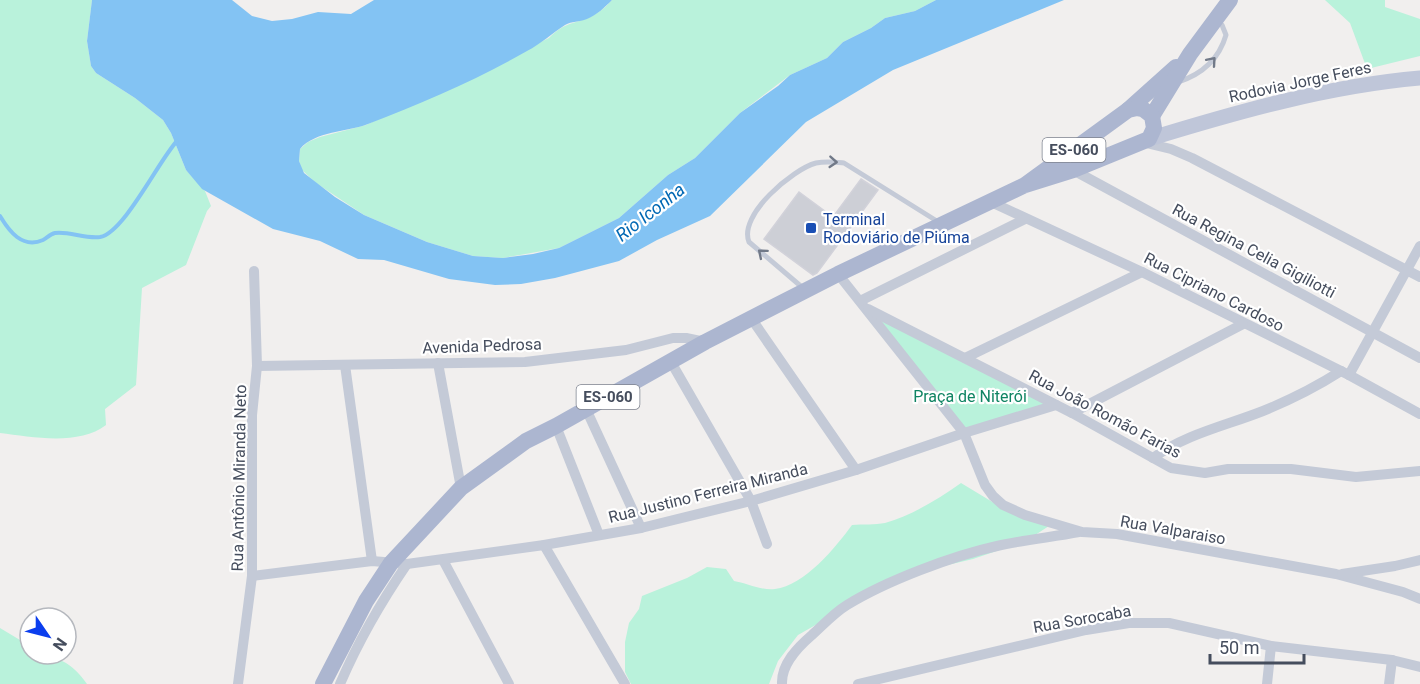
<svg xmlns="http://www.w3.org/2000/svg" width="1420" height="684" viewBox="0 0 1420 684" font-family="Roboto,sans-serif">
<rect width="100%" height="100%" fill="#f1efee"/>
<g fill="#b9f2db">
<path d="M 0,0 L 92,0 L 87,41 L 91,66 L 96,73 L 135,98 L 163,120 L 171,133 L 186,170 L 205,191 L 211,206 L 207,211 L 186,265 L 142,288 L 136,385 L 105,409 L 106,425 C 79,446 32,437 0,433 Z"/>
<path d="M 612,0 L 936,0 L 915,11 L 885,18 L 871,28 L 843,42 L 827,58 L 790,75 L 740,113 L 695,158 L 668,175 L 619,218 L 559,248 L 503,258 L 473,256 L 427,242 L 364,215 L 316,183 L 302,170 L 299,161 L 300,149 L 308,142 L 320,137 L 366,125 L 549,38 C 567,19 579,25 597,13 C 603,10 608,4 612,0 Z"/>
<path d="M 1325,0 L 1385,0 L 1385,7 L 1420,19 L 1420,56 L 1367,69 L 1350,23 Z"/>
<path d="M 857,305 L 1053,404 L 959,432 Z"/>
<path d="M 961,483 L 1009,512 L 1052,524 L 1026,541 L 973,559 L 918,572 L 870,594 L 798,635 L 778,661 L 769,684 L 631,684 L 625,672 L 625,642 L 629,623 L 639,609 L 642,596 L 687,578 L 707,567 L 726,569 L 734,581 C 746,583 763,591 775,589 C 804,586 836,547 852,525 C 863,524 875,525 885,523 C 913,515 938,499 961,483 Z"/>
<path d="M 0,628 L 30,646 L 30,654 C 55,654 73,663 87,684 L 0,684 Z"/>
</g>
<path fill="#83c3f3" d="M 92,0 L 232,0 L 252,16 L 272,21 L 292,19 L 318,12 L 351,14 L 374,0 L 612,0 C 605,7 597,15 587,19 C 579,22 572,21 565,25 C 552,33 541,44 527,51 C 477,80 422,103 368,124 C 347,132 315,131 300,149 L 299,161 L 304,173 L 335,197 L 364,215 L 427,242 L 473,256 L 503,258 L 533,254 L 559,248 L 619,218 L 668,175 L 695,158 L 740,113 L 778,86 L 790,75 L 827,58 L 843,42 L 871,28 L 885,18 L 915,11 L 936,0 L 1064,0 L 893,70 L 806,122 L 710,216 L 657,240 L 619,261 L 555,278 L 521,284 L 495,285 L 449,279 L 384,260 L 358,259 L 320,241 L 273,229 L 202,189 L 186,170 L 171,133 L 163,120 L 135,98 L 96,73 L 91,66 L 87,41 Z"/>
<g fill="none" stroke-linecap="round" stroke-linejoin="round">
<path stroke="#83c3f3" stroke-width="4" d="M 0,216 C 9,231 22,249 43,240 C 47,238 50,234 55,233 C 69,231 85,239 100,237 C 124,233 159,160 177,141"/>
</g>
<path fill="#cdcfd6" stroke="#d2d2da" stroke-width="1.5" d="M 861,179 L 878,190 L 817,273 L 813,275 L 764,239 L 799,192 L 833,217 Z"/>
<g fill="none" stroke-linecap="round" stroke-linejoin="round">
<g stroke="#c4cad7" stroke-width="5">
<path d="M 1178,82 C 1203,74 1219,59 1226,35 L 1222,25 L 1218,21"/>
<path d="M 803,288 L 749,242 C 738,215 793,169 816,163 C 826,161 834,162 844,163 L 940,223"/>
</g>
<g stroke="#c4cad7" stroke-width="10">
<path d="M 1142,142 L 1171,149 L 1192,158 L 1420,277"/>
<path d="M 1073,170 L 1420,358"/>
<path d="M 991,202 L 1142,272 L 1349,375 L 1420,414"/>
<path d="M 838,274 L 964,433 L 985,485 L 993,496 L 1003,505 L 1025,515 L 1082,532 L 1117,534 L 1336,574 L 1403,592 L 1420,599"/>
<path d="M 860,301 L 1025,219"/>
<path d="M 868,309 L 1072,413 L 1171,468 L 1205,473 L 1228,469 L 1291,469 L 1356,477 L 1420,471"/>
<path d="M 751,318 L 856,470"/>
<path d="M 965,358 L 1142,272"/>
<path d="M 671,362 L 751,501 L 767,544"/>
<path d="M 438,363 L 461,488"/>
<path d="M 345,365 L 372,561"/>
<path d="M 257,366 L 525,362 L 626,350 L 673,338 L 686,338 L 705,342"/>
<path d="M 1349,375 L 1420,246"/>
<path d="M 586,409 L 641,528"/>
<path d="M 1072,413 L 1243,324"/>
<path d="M 556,426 L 599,535"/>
<path d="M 1153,458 C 1186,434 1225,426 1263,411 C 1290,400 1316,387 1341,371"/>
<path d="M 544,545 L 625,684"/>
<path d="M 443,560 L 509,684"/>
<path d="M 1342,574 L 1395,566 L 1420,560"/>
<path d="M 252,576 L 372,561 L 407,564 L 544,545 L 641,528 L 751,501 L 856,470 L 964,433 L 1056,405"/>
<path d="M 238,684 L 252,576 L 252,415 L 257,366 L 254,271"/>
<path d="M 340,684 C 358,642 381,602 407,564"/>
<path d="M 782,684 C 781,664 798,647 812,635 C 823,625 834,613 847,605 C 886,581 952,556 997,546 C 1024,540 1052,537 1079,532"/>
<path d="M 858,684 L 1086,630 L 1129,623 L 1169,623 L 1271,646 L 1392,660 L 1420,667"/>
<path d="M 1267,684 L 1271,646"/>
<path d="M 1389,684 L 1392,660"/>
</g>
<path stroke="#bfc6d9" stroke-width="15" d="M 1149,139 C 1237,112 1328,86 1420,78"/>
<g stroke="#acb6d0" stroke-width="16">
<path d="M 1128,110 L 1176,67"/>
<path d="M 1152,116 L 1190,54 L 1230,0"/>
<path d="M 323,684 L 366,601 L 391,563 L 461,488 L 526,441 L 556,426 L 705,342 L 838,274 L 1025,185 L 1073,170 L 1149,139 L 1154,128 L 1152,116 L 1143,109 L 1137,108 L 1128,110 L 1025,185"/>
</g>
</g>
<defs><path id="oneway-chevron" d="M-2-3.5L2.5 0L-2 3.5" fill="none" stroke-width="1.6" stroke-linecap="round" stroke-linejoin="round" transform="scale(1.5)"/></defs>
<g stroke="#717988">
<use href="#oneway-chevron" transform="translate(1212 61) rotate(-49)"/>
<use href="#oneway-chevron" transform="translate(833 162) rotate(4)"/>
<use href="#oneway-chevron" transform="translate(762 253) rotate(-140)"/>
</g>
<rect fill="#1a4fb4" stroke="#fff" stroke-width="2" x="805" y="222" width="12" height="12" rx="3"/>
<g text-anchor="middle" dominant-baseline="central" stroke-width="4.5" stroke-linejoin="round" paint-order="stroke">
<g fill="#fff" stroke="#7d828e" stroke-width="1.5">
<rect x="1042.5" y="138" width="63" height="24" rx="4.5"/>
<rect x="576.5" y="385" width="63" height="24" rx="4.5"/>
</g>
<g font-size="15" font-weight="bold" fill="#454d5d">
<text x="1074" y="150">ES-060</text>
<text x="608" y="397">ES-060</text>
</g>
<g font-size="16" fill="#454d5d" stroke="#fff">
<text transform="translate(1300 82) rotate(-12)">Rodovia Jorge Feres</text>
<text transform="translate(1254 251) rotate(28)">Rua Regina Celia Gigiliotti</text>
<text transform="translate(1214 292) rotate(27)">Rua Cipriano Cardoso</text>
<text transform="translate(482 346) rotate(-2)">Avenida Pedrosa</text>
<text transform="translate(1105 414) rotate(28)">Rua João Romão Farias</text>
<text transform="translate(239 478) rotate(-89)">Rua Antônio Miranda Neto</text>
<text transform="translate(708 493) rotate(-14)">Rua Justino Ferreira Miranda</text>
<text transform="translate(1173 530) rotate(10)">Rua Valparaiso</text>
<text transform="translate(1082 619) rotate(-10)">Rua Sorocaba</text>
</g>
<g font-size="16" fill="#164399" stroke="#fff" text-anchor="start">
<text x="823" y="219">Terminal<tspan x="823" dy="18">Rodoviário de Piúma</tspan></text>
</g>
<g font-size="16" fill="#108463" stroke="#fff">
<text x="970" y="396">Praça de Niterói</text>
</g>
<g font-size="18" font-style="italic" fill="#0168b4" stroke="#fff">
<text transform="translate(650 212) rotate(-38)">Rio Iconha</text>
</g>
</g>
<g transform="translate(48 636) rotate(125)"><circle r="28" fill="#ffffff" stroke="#b5b8be" stroke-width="1.5"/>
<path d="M0-4.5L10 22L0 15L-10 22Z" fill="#0b3eee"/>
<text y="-9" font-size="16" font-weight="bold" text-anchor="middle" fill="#454d5d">N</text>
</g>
<path d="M1210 654v9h94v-9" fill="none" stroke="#454d5d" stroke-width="3"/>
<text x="1219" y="654" font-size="18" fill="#454d5d" stroke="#ffffff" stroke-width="4.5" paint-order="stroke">50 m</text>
</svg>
